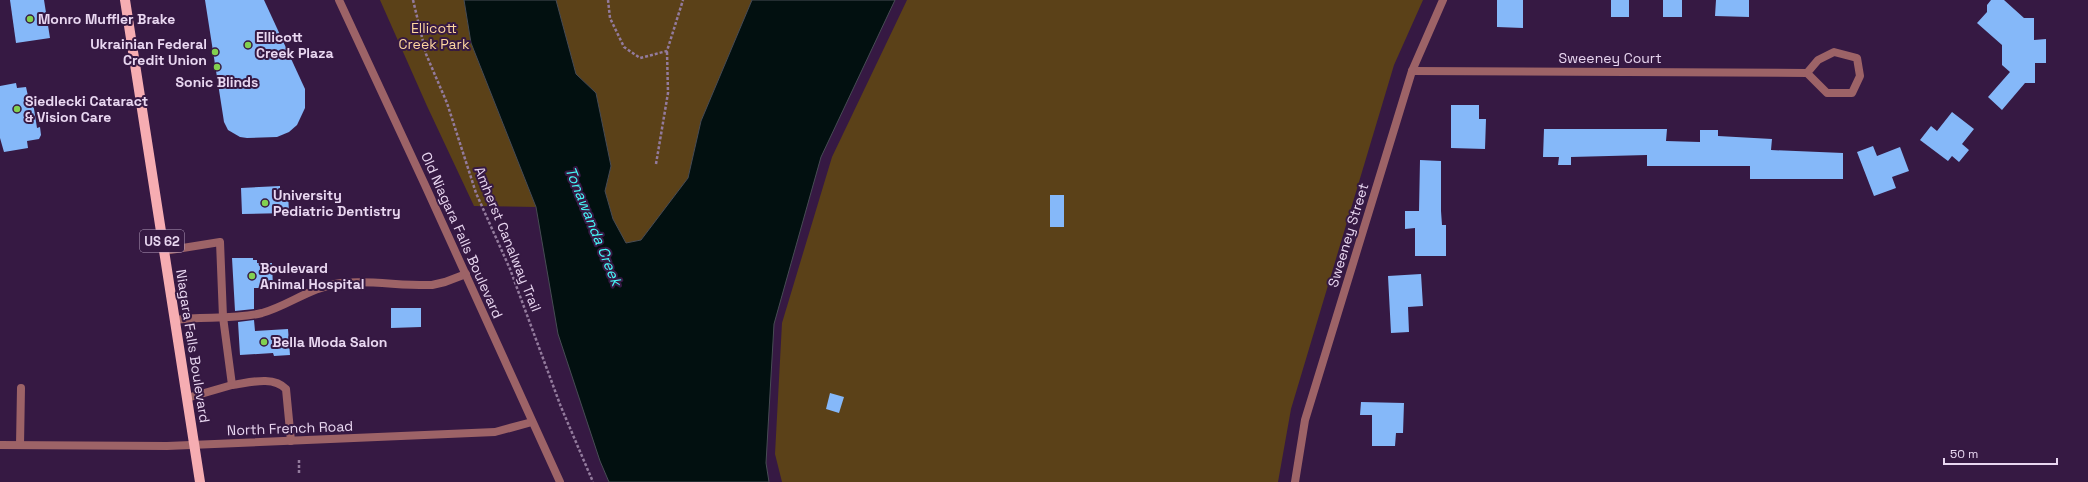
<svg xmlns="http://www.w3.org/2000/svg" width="2088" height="482" viewBox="0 0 2088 482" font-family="'Space Grotesk',sans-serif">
<rect width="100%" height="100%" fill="#361943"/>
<g fill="#5b4118">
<path d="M 380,0 L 464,0 L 471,43 L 536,207 L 474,206 L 427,106 Z"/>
<path d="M 556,0 L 752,0 L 701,121 L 688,178 L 641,240 L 626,244 L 613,219 L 605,191 L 611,166 L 596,93 L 576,74 Z"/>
<path d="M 907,0 L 1423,0 L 1394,65 L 1291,409 L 1278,482 L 782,482 L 775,454 L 782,323 L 832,157 Z"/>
</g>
<path fill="#021010" stroke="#474c54" d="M 464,0 L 556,0 L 576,74 L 596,93 L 611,166 L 605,191 L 613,219 L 626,243 L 641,240 L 688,178 L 701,121 L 752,0 L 895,0 L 821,157 L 774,324 L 766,463 L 769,482 L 609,482 L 600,461 L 558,334 L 536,207 L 471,43 Z"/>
<g fill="#85b8f9">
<path d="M 10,0 L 44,0 L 50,38 L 16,43 Z"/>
<path d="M 205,0 L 264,0 L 305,89 L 305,108 L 297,125 L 289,132 L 277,137 L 247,138 L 240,137 L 228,130 L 224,122 Z"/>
<path d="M 1497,0 L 1523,0 L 1523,28 L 1497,27 Z"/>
<rect x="1611" y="0" width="18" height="17"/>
<rect x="1663" y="0" width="19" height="17"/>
<path d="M 1716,0 L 1749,0 L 1749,17 L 1715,16 Z"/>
<path d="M 1991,0 L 2004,0 L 2024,18 L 2034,18 L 2034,40 L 2046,39 L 2046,63 L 2035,63 L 2035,83 L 2025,83 L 2002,110 L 1988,97 L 2010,72 L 2002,65 L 2002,45 L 1977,23 L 1987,12 L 1987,5 Z"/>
<path d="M 16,83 L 17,88 L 26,87 L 28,96 L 32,96 L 37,128 L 40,127 L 41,135 L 39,139 L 27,141 L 28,148 L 4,152 L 0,138 L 0,86 Z"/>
<path d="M 1451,105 L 1479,105 L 1479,119 L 1486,119 L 1485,149 L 1451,148 Z"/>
<path d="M 1952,112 L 1974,129 L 1962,144 L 1969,150 L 1959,162 L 1952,156 L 1948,161 L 1920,140 L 1931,126 L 1937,131 Z"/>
<path d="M 1544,129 L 1667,129 L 1666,141 L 1700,142 L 1700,130 L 1718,130 L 1718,136 L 1772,139 L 1771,150 L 1843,153 L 1843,179 L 1750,179 L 1750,166 L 1647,166 L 1647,155 L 1571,157 L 1571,165 L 1558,165 L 1559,157 L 1543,157 Z"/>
<path d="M 1873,146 L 1877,156 L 1900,147 L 1909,171 L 1892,177 L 1896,188 L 1874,196 L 1857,152 Z"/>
<path d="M 1420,160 L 1441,161 L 1441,211 L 1442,225 L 1446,225 L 1446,256 L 1415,256 L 1415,228 L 1405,229 L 1405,211 L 1419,211 Z"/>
<path d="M 280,186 L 280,193 L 288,192 L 289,213 L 242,214 L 241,188 Z"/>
<rect x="1050" y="195" width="14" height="32"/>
<path d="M 232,258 L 253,258 L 253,260 L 257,260 L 257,263 L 272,263 L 273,288 L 254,288 L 254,309 L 235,311 Z"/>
<path d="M 1421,274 L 1423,306 L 1408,307 L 1409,332 L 1391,333 L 1388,276 Z"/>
<path d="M 391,308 L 421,308 L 421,327 L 391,328 Z"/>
<path d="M 254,320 L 255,331 L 288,329 L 290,355 L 274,356 L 273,353 L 240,355 L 238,322 Z"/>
<path d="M 830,393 L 844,397 L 839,413 L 826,409 Z"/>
<path d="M 1361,402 L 1404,403 L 1403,433 L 1396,433 L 1395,446 L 1372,446 L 1372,415 L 1360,415 Z"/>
</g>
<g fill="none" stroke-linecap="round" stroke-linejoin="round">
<g stroke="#937b9d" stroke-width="2.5" stroke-dasharray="3 2" stroke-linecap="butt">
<path d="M 413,0 L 426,54 L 447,103 L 476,193 L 510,269 L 561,407 L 593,482"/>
<path d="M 608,0 L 610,18 L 624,47 L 640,58 L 667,51 L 683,0"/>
<path d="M 656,164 L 668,93 L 667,51"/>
<path d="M 299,460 L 299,474"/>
</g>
<g stroke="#9d6367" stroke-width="8">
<path d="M 164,251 L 220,242 L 223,317 L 232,385 L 187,398"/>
<path d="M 175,320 C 203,316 234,320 262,313 C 290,305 310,287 341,283 C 369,280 403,286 432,285 L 445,282 L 466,274"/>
<path d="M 232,385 C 248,383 273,375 286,389 L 291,441"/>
<path d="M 20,445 L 21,388"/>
</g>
<g stroke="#9d6367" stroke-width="8">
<path d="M 1412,71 L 1807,73 L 1827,93 L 1852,93 L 1860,76 L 1857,58 L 1834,52 L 1818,60 L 1807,73"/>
<path d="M 0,445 L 167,446 L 495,432 L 532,422"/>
</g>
<g stroke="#9d6367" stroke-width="8">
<path d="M 339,0 L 425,185 L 560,482"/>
<path d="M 1295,482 L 1305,420 L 1412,71 L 1443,0"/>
</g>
<path stroke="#f6adb2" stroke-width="10" d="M 125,0 L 200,482"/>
</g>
<g fill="#82d04f" stroke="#361943" stroke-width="1.5">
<circle cx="30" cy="19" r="4"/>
<circle cx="248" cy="45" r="4"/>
<circle cx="215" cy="52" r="4"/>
<circle cx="217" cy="67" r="4"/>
<circle cx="17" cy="109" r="4"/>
<circle cx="265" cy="203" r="4"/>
<circle cx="252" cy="276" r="4"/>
<circle cx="264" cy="342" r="4"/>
</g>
<g text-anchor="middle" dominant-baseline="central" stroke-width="4" stroke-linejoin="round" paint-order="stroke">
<rect fill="#361943" stroke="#b39ebd" stroke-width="1" x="140" y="230" width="44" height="22" rx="3"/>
<g font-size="13" font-weight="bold" fill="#e9d7f1">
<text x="162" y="241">US 62</text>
</g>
<g font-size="14" font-weight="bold" fill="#e9d7f1" stroke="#361943" text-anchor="start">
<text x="38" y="19">Monro Muffler Brake</text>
<text x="256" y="37">Ellicott<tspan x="256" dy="16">Creek Plaza</tspan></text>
<text x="207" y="44" text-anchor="end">Ukrainian Federal<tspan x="207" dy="16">Credit Union</tspan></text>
<text x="217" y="82" text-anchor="middle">Sonic Blinds</text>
<text x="25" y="101">Siedlecki Cataract<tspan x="25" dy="16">&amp; Vision Care</tspan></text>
<text x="273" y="195">University<tspan x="273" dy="16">Pediatric Dentistry</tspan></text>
<text x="260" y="268">Boulevard<tspan x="260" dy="16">Animal Hospital</tspan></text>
<text x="272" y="342">Bella Moda Salon</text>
</g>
<g font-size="14" fill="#fed69f" stroke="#361943">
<text x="434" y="28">Ellicott<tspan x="434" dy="16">Creek Park</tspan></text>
</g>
<g font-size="14" fill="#e9d7f1" stroke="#361943">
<text x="1610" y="58">Sweeney Court</text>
<text transform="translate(462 235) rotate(66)">Old Niagara Falls Boulevard</text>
<text transform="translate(1348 235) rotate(-73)">Sweeney Street</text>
<text transform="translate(508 239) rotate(68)">Amherst Canalway Trail</text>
<text transform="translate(193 346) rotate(81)">Niagara Falls Boulevard</text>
<text transform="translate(290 428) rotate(-2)">North French Road</text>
</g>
<g font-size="15" font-style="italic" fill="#47f9f9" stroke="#361943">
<text transform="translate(594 226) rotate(68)">Tonawanda Creek</text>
</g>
</g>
<path d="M1944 458v6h113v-6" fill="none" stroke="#e9d7f1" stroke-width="2"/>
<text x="1950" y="458" font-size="12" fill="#e9d7f1" stroke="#361943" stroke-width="3" paint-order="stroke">50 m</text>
</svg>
